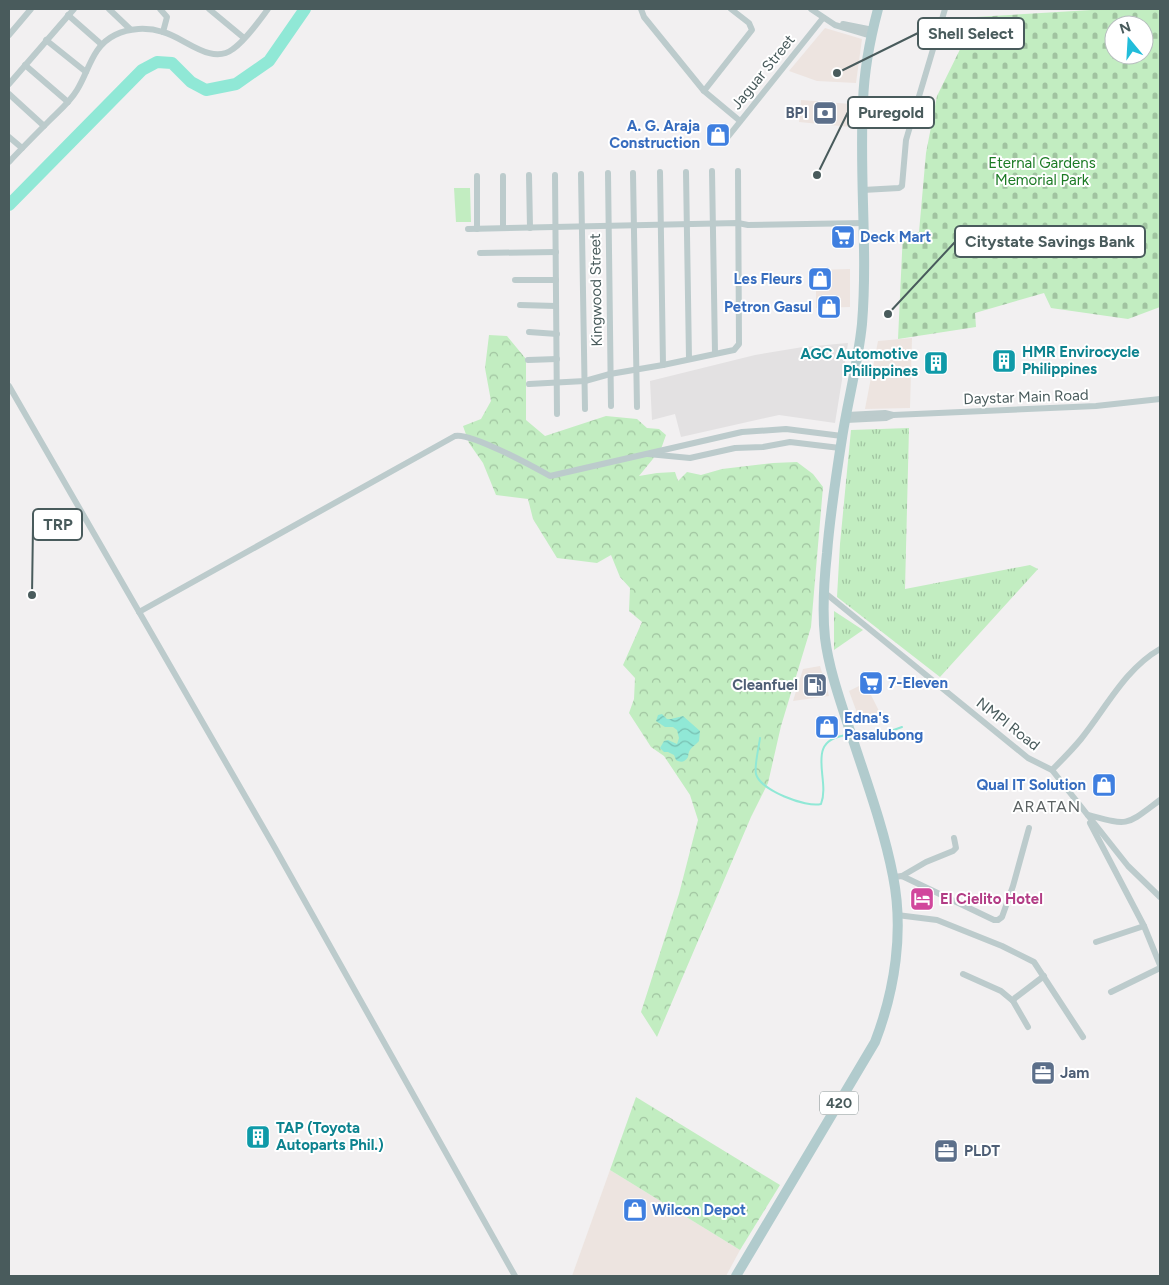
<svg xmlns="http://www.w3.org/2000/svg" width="1169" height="1285" viewBox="0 0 1169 1285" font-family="Figtree,sans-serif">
<defs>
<pattern id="grass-tufts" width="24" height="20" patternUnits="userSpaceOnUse" patternTransform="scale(1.25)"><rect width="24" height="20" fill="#c2edc1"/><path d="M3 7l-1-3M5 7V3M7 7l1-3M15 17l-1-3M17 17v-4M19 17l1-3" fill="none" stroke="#a0c3a0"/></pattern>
<pattern id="forest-crowns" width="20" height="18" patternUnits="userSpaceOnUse" patternTransform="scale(1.25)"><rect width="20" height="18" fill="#c2edc1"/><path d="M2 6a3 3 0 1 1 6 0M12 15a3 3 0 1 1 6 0" fill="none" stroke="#a0c3a0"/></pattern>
<pattern id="cemetery-stones" width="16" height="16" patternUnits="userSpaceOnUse" patternTransform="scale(1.25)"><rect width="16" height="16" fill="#c2edc1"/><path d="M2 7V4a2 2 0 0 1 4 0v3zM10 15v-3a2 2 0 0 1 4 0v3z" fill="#a0c3a0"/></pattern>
<pattern id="water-waves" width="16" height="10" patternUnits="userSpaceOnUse" patternTransform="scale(1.25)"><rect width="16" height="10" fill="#90e8d6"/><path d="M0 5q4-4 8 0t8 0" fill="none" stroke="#78bfb1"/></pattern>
</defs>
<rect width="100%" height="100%" fill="#f2f0f1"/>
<g fill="#ede4e0">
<path d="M 825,28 L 862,39 L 856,83 L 817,81 L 789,71 Z"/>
<path d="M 801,100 L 851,104 L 850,127 L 799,122 Z"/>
<path d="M 850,269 L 850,307 L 816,308 L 816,270 Z"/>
<path d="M 912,338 L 910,408 L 865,409 L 878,341 Z"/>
<path d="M 820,666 L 829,696 L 793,701 L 803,669 Z"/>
<path d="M 865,683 L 880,713 L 860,721 L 849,691 Z"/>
<path d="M 610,1170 L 740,1250 L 726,1276 L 572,1276 Z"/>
</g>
<path fill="#e3e1e2" d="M 848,343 L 835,423 L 779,415 L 681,437 L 675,414 L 652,420 L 650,381 L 755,355 L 803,347 Z"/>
<g fill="url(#grass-tufts)">
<path d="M 909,428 L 905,589 L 1030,565 L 1038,569 L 940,677 L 837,597 L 840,544 L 851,430 Z"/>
<path d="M 834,611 L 863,630 L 834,650 Z"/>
</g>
<g fill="url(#forest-crowns)">
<path d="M 489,335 L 507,336 L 526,359 L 526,420 L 545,436 L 606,416 L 637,419 L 647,428 L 659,429 L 666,435 L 661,449 L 639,476 L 657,473 L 675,472 L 678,481 L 687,472 L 701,475 L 722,469 L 773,463 L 797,462 L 813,474 L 823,487 L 811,627 L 781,726 L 768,783 L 751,817 L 657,1037 L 641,1012 L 679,894 L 698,820 L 690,795 L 664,756 L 651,747 L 629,713 L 634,699 L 635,678 L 623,665 L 642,622 L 629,611 L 630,588 L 620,577 L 611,555 L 597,563 L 557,558 L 533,519 L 528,499 L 496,495 L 483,463 L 469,443 L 463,426 L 481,419 L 491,401 L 485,368 Z"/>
<path d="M 636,1097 L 780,1185 L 740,1250 L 610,1170 Z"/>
</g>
<path fill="url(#cemetery-stones)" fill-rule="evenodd" d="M 1108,9 L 1160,9 L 1160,307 L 1128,319 L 1051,308 L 1044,293 L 975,313 L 976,327 L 898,339 L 903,232 L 919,232 L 926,153 L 937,96 L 976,17 ZM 1114,25 L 1144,25 L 1144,55 L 1114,55 Z"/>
<path fill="#c2edc1" d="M 454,188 L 470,188 L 471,222 L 456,222 Z"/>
<path fill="url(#water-waves)" d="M 662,714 L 667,719 L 671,719 L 683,716 L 700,731 L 699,741 C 693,748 689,747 688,757 C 685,762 681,763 676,760 L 674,755 L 668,752 L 664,752 L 660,748 L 664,741 L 668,740 L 677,744 L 679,738 L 677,730 L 673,727 L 665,727 L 656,721 L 658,715 Z"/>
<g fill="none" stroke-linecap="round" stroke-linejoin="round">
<g stroke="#90e8d6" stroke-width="2">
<path d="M 854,735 L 888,732 L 902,727"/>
<path d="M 760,738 C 759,747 754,766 756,774 C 760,790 806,808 821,804 C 831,779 803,740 847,735"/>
</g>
<path stroke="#90e8d6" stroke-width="12" d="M 9,205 L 142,70 L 157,62 L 172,63 L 191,82 L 206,90 L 236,84 L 269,61 L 305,9"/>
<g stroke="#bccbcc" stroke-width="6">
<path d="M 109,9 L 130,29"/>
<path d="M 160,9 L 167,17 L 163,32"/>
<path d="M 209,9 L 244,38"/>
<path d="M 641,9 L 644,17 L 704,91 L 740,121"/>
<path d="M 811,9 L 835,25 L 872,36"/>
<path d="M 68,15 L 101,44"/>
<path d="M 843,24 L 873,30"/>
<path d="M 9,35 L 31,9"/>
<path d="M 46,40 L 86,72"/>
<path d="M 25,65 L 68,102"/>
<path d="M 9,84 L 74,9"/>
<path d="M 704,91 L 752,30 L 749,23 L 731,9"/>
<path d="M 9,94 L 44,126"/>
<path d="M 9,137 L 22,148"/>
<path d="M 723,143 L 823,18"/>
<path d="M 9,162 C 22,148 35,135 49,121 C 59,111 70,102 77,90 C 89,71 92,46 115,35 C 129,28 147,27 163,32 C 184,37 211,66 233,49 C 246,40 259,21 268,9"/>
<path d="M 712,171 L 715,353"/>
<path d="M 660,172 L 663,365"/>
<path d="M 686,172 L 689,359"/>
<path d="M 608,173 L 611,406"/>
<path d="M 633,173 L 637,407"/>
<path d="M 581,174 L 585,409"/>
<path d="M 529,175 L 530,228"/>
<path d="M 555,175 L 557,414"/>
<path d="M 863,190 L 899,188 L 902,186 L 906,140 L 945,9"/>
<path d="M 503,228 L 503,176"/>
<path d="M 468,229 L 738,223 L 748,225 L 865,223"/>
<path d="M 477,229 L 477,176"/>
<path d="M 480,253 L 556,252"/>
<path d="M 515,280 L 556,280"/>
<path d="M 520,305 L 556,306"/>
<path d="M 529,332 L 557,334"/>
<path d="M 528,360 L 557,359"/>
<path d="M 529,384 L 585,381 L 610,374 L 663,365 L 734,350 L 739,344 L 738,171"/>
<path d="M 9,386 L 275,848 L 515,1276"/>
<path d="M 847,415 L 885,413 L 893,415"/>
<path d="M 846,420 L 886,418 L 893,415 L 1096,406 L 1160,399"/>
<path d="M 648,454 L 690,458 L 735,448 L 763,447 L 790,442 L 840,448"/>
<path d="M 824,592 L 1028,758 L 1052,770 L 1128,866 L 1160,897"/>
<path d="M 139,612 L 455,436 C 470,432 534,467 550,476 L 742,432 L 786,429 L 842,436"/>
<path d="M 1052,770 C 1062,760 1072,750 1081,739 C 1106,708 1125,669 1160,649"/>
<path d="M 1088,815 C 1130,826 1125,826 1160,800"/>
<path d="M 1090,823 L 1144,926 L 1160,965"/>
<path d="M 902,876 L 926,862 L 953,851 L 956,848 L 954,838"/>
<path d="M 894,877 L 902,876 L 994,920 L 998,920 L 1002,917 L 1013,886 L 1029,828"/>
<path d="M 897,915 L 937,920 L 1002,946 L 1034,962 L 1083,1037"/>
<path d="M 1096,942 L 1144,926"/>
<path d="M 963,974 L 1001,991 L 1013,1001"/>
<path d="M 1111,992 L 1160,968"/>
<path d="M 1028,1027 L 1013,1001 L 1015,998 L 1044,976"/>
</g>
<path stroke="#b1cbcd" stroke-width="10" d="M 736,1276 L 875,1042 C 895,990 904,931 893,876 C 884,829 866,780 851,734 C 841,703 829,670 825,638 C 822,610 824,581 827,553 C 830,515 836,476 842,438 C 848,400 858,363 862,324 C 868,250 859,176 863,102 C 864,71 870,39 878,9"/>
</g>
<defs>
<symbol id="bank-square" viewBox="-11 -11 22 22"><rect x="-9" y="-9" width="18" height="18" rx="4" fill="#5c6f8a" stroke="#fff"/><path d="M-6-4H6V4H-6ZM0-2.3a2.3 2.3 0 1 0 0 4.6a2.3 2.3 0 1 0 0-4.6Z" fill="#fff"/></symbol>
<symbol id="shop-square" viewBox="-11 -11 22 22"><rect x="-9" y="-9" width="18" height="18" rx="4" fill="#3f7fe0" stroke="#fff"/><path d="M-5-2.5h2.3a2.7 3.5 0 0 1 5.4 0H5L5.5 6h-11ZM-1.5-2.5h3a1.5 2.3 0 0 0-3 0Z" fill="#fff"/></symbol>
<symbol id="supermarket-square" viewBox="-11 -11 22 22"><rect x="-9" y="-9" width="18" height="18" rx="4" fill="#3f7fe0" stroke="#fff"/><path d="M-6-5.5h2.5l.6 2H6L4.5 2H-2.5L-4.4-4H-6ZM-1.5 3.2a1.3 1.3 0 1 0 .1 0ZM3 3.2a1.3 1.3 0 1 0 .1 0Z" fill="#fff"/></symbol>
<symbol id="building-square" viewBox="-11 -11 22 22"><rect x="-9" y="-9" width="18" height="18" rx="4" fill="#0f9aa8" stroke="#fff"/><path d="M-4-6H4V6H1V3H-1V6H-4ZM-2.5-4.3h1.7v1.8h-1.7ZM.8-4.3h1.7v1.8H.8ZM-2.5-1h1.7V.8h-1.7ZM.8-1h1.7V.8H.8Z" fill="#fff"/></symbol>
<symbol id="fuel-square" viewBox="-11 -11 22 22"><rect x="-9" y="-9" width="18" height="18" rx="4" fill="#5c6f8a" stroke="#fff"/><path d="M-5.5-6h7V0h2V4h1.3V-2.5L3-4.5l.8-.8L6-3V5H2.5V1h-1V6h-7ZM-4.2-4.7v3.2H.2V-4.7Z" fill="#fff"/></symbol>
<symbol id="hotel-square" viewBox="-11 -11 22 22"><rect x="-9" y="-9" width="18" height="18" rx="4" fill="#d1479c" stroke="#fff"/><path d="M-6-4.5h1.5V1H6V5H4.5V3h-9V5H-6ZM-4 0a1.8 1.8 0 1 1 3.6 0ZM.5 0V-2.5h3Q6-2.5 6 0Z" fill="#fff"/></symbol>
<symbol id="office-square" viewBox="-11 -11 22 22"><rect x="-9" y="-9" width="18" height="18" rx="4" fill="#5c6f8a" stroke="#fff"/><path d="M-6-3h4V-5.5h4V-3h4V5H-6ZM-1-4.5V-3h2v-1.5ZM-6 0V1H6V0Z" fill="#fff"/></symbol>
</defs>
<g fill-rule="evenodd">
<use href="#bank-square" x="811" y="99" width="28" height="28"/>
<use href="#shop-square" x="704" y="121" width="28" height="28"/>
<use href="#supermarket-square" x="829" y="223" width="28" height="28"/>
<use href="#shop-square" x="806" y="265" width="28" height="28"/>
<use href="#shop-square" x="815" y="293" width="28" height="28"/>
<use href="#building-square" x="990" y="347" width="28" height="28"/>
<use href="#building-square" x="922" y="349" width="28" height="28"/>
<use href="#supermarket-square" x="857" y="669" width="28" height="28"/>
<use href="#fuel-square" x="801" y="671" width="28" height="28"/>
<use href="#shop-square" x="813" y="713" width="28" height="28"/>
<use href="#shop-square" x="1090" y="771" width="28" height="28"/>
<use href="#hotel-square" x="908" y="885" width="28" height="28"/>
<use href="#office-square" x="1029" y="1059" width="28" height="28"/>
<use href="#building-square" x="244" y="1123" width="28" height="28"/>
<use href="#office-square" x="932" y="1137" width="28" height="28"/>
<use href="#shop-square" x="621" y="1196" width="28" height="28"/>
</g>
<g text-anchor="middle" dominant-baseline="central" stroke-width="4" stroke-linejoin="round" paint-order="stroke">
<rect fill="#fff" stroke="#808c8d" stroke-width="1" x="820" y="1091.5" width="38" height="23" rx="4"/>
<g font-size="14" font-weight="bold" fill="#495b5c">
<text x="839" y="1103">420</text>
</g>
<g font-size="15" fill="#495b5c" stroke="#fff">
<text transform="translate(763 72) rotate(-51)">Jaguar Street</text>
<text transform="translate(596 290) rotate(-91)">Kingwood Street</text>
<text transform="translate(1026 397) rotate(-2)">Daystar Main Road</text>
<text transform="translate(1008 724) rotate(38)">NMPI Road</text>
</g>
<g font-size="15" font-weight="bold" fill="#4e5e75" stroke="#fff" text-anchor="end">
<text x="808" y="113">BPI</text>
<text x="798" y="685">Cleanfuel</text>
<text x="1060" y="1073" text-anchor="start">Jam</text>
<text x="964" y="1151" text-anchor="start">PLDT</text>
</g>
<g font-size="15" font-weight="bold" fill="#366cbe" stroke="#fff" text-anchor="end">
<text x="700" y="126">A. G. Araja<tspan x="700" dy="17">Construction</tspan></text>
<text x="860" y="237" text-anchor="start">Deck Mart</text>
<text x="802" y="279">Les Fleurs</text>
<text x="812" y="307">Petron Gasul</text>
<text x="888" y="683" text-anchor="start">7-Eleven</text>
<text x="844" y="718" text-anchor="start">Edna's<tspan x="844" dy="17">Pasalubong</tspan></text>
<text x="1086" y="785">Qual IT Solution</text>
<text x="652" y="1210" text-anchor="start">Wilcon Depot</text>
</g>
<g font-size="15" fill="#1c7b25" stroke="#fff">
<text x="1042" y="163">Eternal Gardens<tspan x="1042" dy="17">Memorial Park</tspan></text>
</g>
<g font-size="15" font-weight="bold" fill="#0d838f" stroke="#fff" text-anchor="start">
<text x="1022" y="352">HMR Envirocycle<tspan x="1022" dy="17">Philippines</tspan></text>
<text x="918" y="354" text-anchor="end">AGC Automotive<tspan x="918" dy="17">Philippines</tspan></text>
<text x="276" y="1128">TAP (Toyota<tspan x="276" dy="17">Autoparts Phil.)</tspan></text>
</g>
<g font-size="15" font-weight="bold" fill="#b23c85" stroke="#fff" text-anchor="start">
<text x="940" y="899">El Cielito Hotel</text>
</g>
<g font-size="16" letter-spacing="1" fill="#5d6364" stroke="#fff">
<text x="1047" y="806">ARATAN</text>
</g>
</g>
<path fill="none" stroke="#495b5c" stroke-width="2" d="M837 73L918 33M817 175L848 112M888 314L955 242M32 595L33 525"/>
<g fill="#495b5c" stroke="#fff" stroke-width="2">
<circle cx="837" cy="73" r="5"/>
<circle cx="817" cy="175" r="5"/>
<circle cx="888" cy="314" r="5"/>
<circle cx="32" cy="595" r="5"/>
</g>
<g fill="#fff" stroke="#495b5c" stroke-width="2">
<rect x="918" y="18" width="106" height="31" rx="5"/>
<rect x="848" y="97" width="86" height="31" rx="5"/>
<rect x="955" y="226" width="190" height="31" rx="5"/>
<rect x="33" y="509" width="49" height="31" rx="5"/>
</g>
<g font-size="16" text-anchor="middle" font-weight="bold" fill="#495b5c">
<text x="971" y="39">Shell Select</text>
<text x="891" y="118">Puregold</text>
<text x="1050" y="247">Citystate Savings Bank</text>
<text x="58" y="530">TRP</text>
</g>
<rect width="1169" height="1285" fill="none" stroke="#495b5c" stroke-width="20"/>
<g transform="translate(1129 40) rotate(342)"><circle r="24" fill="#ffffff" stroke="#b6bdbe"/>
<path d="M0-4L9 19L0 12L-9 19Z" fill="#22bdda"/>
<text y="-8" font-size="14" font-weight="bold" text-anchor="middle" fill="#495b5c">N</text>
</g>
</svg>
